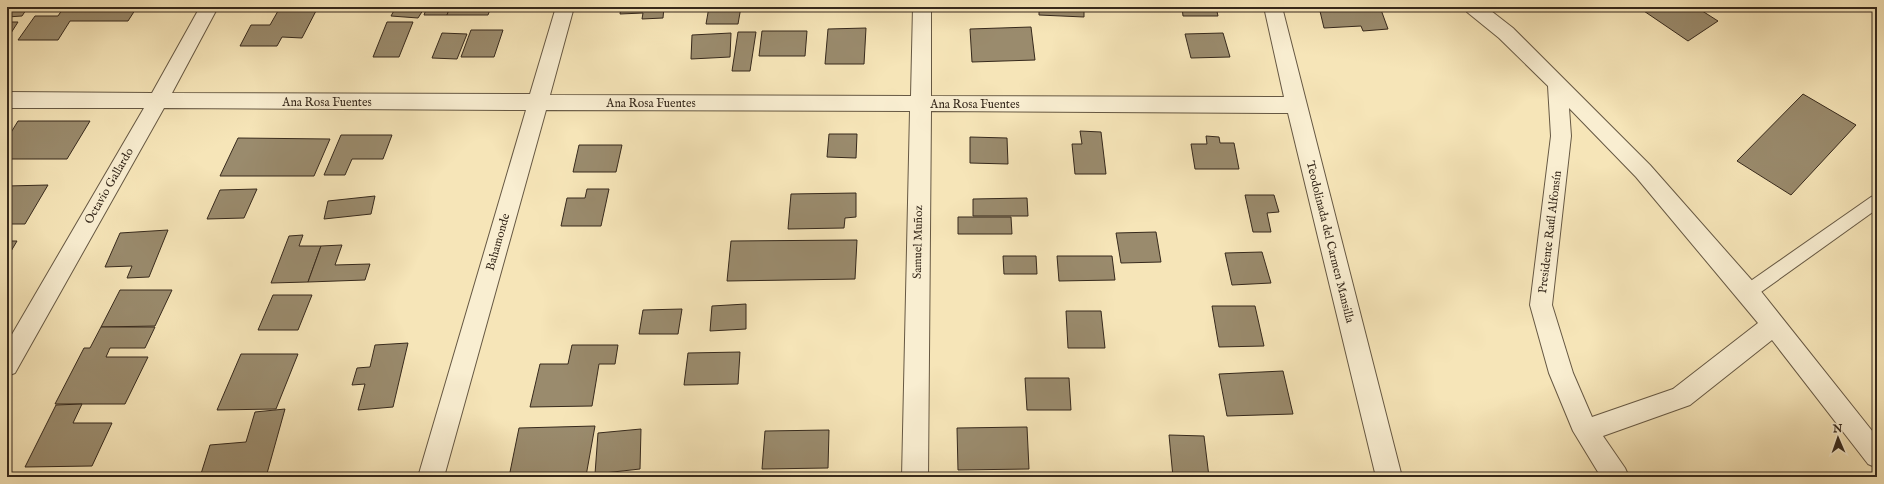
<svg xmlns="http://www.w3.org/2000/svg" width="1884" height="484" viewBox="0 0 1884 484" font-family="'IM FELL English',serif">
<rect width="100%" height="100%" fill="#f6e5b8"/>
<filter id="stains"><feTurbulence type="fractalNoise" baseFrequency=".005" numOctaves="4"/><feColorMatrix values="0 0 0 0 .2 0 0 0 0 .09 0 0 0 0 .02 0 0 0 .5 -.17"/></filter>
<radialGradient id="worn" r=".72"><stop offset=".6" stop-color="#630" stop-opacity="0"/><stop offset="1" stop-color="#630" stop-opacity=".3"/></radialGradient>
<g fill="#9a8b6d" stroke="#36291c">
<path d="M 10,7 L 28,7 L 22,16 L 7,17 L 7,11 Z"/>
<path d="M 56,7 L 137,7 L 128,21 L 70,21 L 58,40 L 18,40 L 35,16 L 58,16 L 64,7 Z"/>
<path d="M 298,7 L 318,7 L 302,38 L 282,37 L 277,46 L 240,46 L 251,25 L 270,25 L 278,11 L 296,11 Z"/>
<path d="M 396,7 L 425,7 L 418,18 L 391,16 Z"/>
<path d="M 427,7 L 450,7 L 447,15 L 424,15 Z"/>
<path d="M 450,7 L 491,7 L 488,15 L 447,15 Z"/>
<path d="M 621,7 L 664,7 L 663,18 L 642,19 L 643,13 L 620,14 Z"/>
<path d="M 709,7 L 741,7 L 738,24 L 706,24 Z"/>
<path d="M 1039,7 L 1084,7 L 1084,17 L 1039,15 Z"/>
<path d="M 1182,7 L 1216,7 L 1218,16 L 1183,16 Z"/>
<path d="M 1319,7 L 1380,7 L 1388,29 L 1363,31 L 1361,26 L 1324,28 Z"/>
<path d="M 1638,7 L 1696,7 L 1718,21 L 1688,41 Z"/>
<path d="M 7,22 L 18,22 L 11,33 L 7,33 Z"/>
<path d="M 387,22 L 413,22 L 399,57 L 373,57 Z"/>
<path d="M 1031,27 L 1035,60 L 972,62 L 970,29 Z"/>
<path d="M 866,28 L 864,64 L 825,64 L 828,29 Z"/>
<path d="M 471,30 L 503,30 L 494,57 L 461,57 Z"/>
<path d="M 762,31 L 807,31 L 805,56 L 759,56 Z"/>
<path d="M 738,32 L 756,32 L 750,71 L 732,71 Z"/>
<path d="M 442,33 L 467,34 L 457,59 L 432,58 Z"/>
<path d="M 731,33 L 730,57 L 691,59 L 692,35 Z"/>
<path d="M 1223,33 L 1230,57 L 1191,58 L 1185,34 Z"/>
<path d="M 1803,94 L 1856,125 L 1791,195 L 1737,161 Z"/>
<path d="M 18,121 L 90,121 L 67,159 L 7,159 L 7,139 Z"/>
<path d="M 1080,131 L 1101,132 L 1106,174 L 1075,174 L 1072,144 L 1082,144 Z"/>
<path d="M 829,134 L 857,134 L 856,158 L 827,157 Z"/>
<path d="M 341,135 L 392,135 L 383,159 L 352,159 L 345,175 L 324,175 Z"/>
<path d="M 1206,136 L 1219,137 L 1220,143 L 1234,143 L 1239,169 L 1195,169 L 1191,144 L 1207,144 Z"/>
<path d="M 970,137 L 1007,138 L 1008,164 L 970,163 Z"/>
<path d="M 238,138 L 330,139 L 314,176 L 220,176 Z"/>
<path d="M 579,145 L 622,145 L 616,172 L 573,172 Z"/>
<path d="M 48,185 L 25,224 L 7,224 L 7,186 Z"/>
<path d="M 257,189 L 244,218 L 207,219 L 220,190 Z"/>
<path d="M 587,189 L 609,189 L 601,226 L 561,226 L 567,198 L 585,198 Z"/>
<path d="M 856,193 L 856,217 L 845,218 L 844,228 L 788,229 L 791,194 Z"/>
<path d="M 1245,195 L 1274,195 L 1279,212 L 1267,213 L 1271,232 L 1253,232 Z"/>
<path d="M 375,196 L 371,214 L 324,219 L 328,201 Z"/>
<path d="M 1027,198 L 1028,216 L 973,216 L 973,199 Z"/>
<path d="M 958,217 L 1011,217 L 1012,234 L 958,234 Z"/>
<path d="M 168,230 L 149,277 L 127,278 L 132,266 L 105,267 L 120,233 Z"/>
<path d="M 1156,232 L 1161,262 L 1121,263 L 1116,233 Z"/>
<path d="M 303,235 L 299,246 L 321,246 L 308,282 L 271,283 L 289,236 Z"/>
<path d="M 857,240 L 855,279 L 727,281 L 731,241 Z"/>
<path d="M 7,241 L 17,241 L 7,258 Z"/>
<path d="M 342,245 L 335,265 L 370,264 L 365,280 L 308,282 L 321,246 Z"/>
<path d="M 1262,252 L 1271,283 L 1232,285 L 1225,253 Z"/>
<path d="M 1003,256 L 1036,256 L 1037,274 L 1004,274 Z"/>
<path d="M 1057,256 L 1112,256 L 1115,280 L 1059,281 Z"/>
<path d="M 120,290 L 172,290 L 155,326 L 101,327 Z"/>
<path d="M 273,295 L 312,295 L 298,330 L 258,330 Z"/>
<path d="M 746,304 L 746,329 L 710,331 L 712,306 Z"/>
<path d="M 1212,306 L 1255,306 L 1264,346 L 1219,347 Z"/>
<path d="M 682,309 L 678,334 L 639,334 L 643,310 Z"/>
<path d="M 1066,311 L 1101,311 L 1105,348 L 1068,348 Z"/>
<path d="M 101,327 L 155,327 L 145,348 L 110,348 L 106,357 L 148,357 L 125,404 L 55,404 L 84,348 L 90,348 Z"/>
<path d="M 408,343 L 393,407 L 358,410 L 365,384 L 352,385 L 357,368 L 370,367 L 375,345 Z"/>
<path d="M 572,345 L 618,345 L 615,364 L 599,364 L 592,406 L 530,407 L 540,364 L 568,364 Z"/>
<path d="M 740,352 L 738,384 L 684,385 L 688,353 Z"/>
<path d="M 241,354 L 298,354 L 276,409 L 217,410 Z"/>
<path d="M 1283,371 L 1293,414 L 1227,416 L 1219,374 Z"/>
<path d="M 1025,378 L 1069,378 L 1071,410 L 1027,410 Z"/>
<path d="M 82,404 L 73,423 L 112,423 L 92,466 L 25,467 L 56,405 Z"/>
<path d="M 285,409 L 266,477 L 200,477 L 210,445 L 246,442 L 255,412 Z"/>
<path d="M 595,426 L 586,476 L 509,477 L 519,428 Z"/>
<path d="M 1027,427 L 1029,469 L 958,470 L 957,428 Z"/>
<path d="M 641,429 L 640,469 L 595,474 L 598,433 Z"/>
<path d="M 829,430 L 828,468 L 762,469 L 765,431 Z"/>
<path d="M 1169,435 L 1204,436 L 1209,477 L 1173,477 Z"/>
</g>
<g fill="none" stroke-linecap="round" stroke-linejoin="round">
<defs>
<path id="lane" d="M 1877,195 L 1877,209 L 1754,297 L 1748,299 L 1742,297 L 1740,292 L 1742,287 L 1871,197 Z"/>
<g id="street">
<path d="M 200,7 L 218,7 L 172,93 L 530,94 L 556,7 L 574,7 L 550,95 L 911,96 L 913,7 L 931,7 L 931,96 L 1284,97 L 1264,7 L 1282,7 L 1402,477 L 1376,477 L 1288,113 L 931,111 L 928,477 L 902,477 L 910,111 L 546,110 L 444,477 L 418,477 L 526,110 L 164,108 L 15,373 L 7,376 L 7,343 L 144,108 L 7,108 L 7,92 L 152,93 Z"/>
<path d="M 1465,7 L 1486,7 L 1513,28 L 1650,165 L 1756,285 L 1877,437 L 1877,468 L 1868,464 L 1772,340 L 1690,405 L 1603,436 L 1625,468 L 1629,477 L 1601,477 L 1573,431 L 1549,373 L 1530,305 L 1551,136 L 1548,86 L 1499,38 L 1467,12 ZM 1569,108 L 1636,177 L 1758,323 L 1673,389 L 1592,417 L 1573,373 L 1552,305 L 1571,136 Z"/>
</g>
</defs>
<use href="#lane" stroke="#665843" stroke-width="2"/>
<use href="#street" stroke="#665843" stroke-width="2"/>
<use href="#lane" fill="#f9eed1" fill-rule="evenodd"/>
<use href="#street" fill="#f9eed1" fill-rule="evenodd"/>
</g>
<g text-anchor="middle" dominant-baseline="central" stroke-width="3" stroke-linejoin="round" paint-order="stroke">
<g font-size="12" fill="#36291c" stroke="#f9eed1">
<text x="327" y="102">Ana Rosa Fuentes</text>
<text x="651" y="103">Ana Rosa Fuentes</text>
<text x="975" y="104">Ana Rosa Fuentes</text>
<text transform="translate(109 186) rotate(-60)">Octavio Gallardo</text>
<text transform="translate(1550 232) rotate(-83)">Presidente Raúl Alfonsín</text>
<text transform="translate(498 242) rotate(-74)">Bahamonde</text>
<text transform="translate(918 242) rotate(-89)">Samuel Muñoz</text>
<text transform="translate(1330 242) rotate(76)">Teodolinada del Carmen Mansilla</text>
</g>
</g>
<rect width="1884" height="484" fill="none" stroke="#f6e5b8" stroke-width="24"/>
<rect x="8" y="8" width="1868" height="468" fill="none" stroke="#36291c" stroke-width="2"/>
<rect x="12" y="12" width="1860" height="460" fill="none" stroke="#36291c"/>
<g transform="translate(1838 438) rotate(358)" stroke="#f9eed1" stroke-width="3" paint-order="stroke">
<path d="M0-3L7 15L0 10L-7 15Z" fill="#36291c"/>
<text y="-6" font-size="11" font-weight="bold" text-anchor="middle" fill="#36291c">N</text>
</g>
<rect width="100%" height="100%" filter="url(#stains)"/>
<rect width="100%" height="100%" fill="url(#worn)"/>
</svg>
